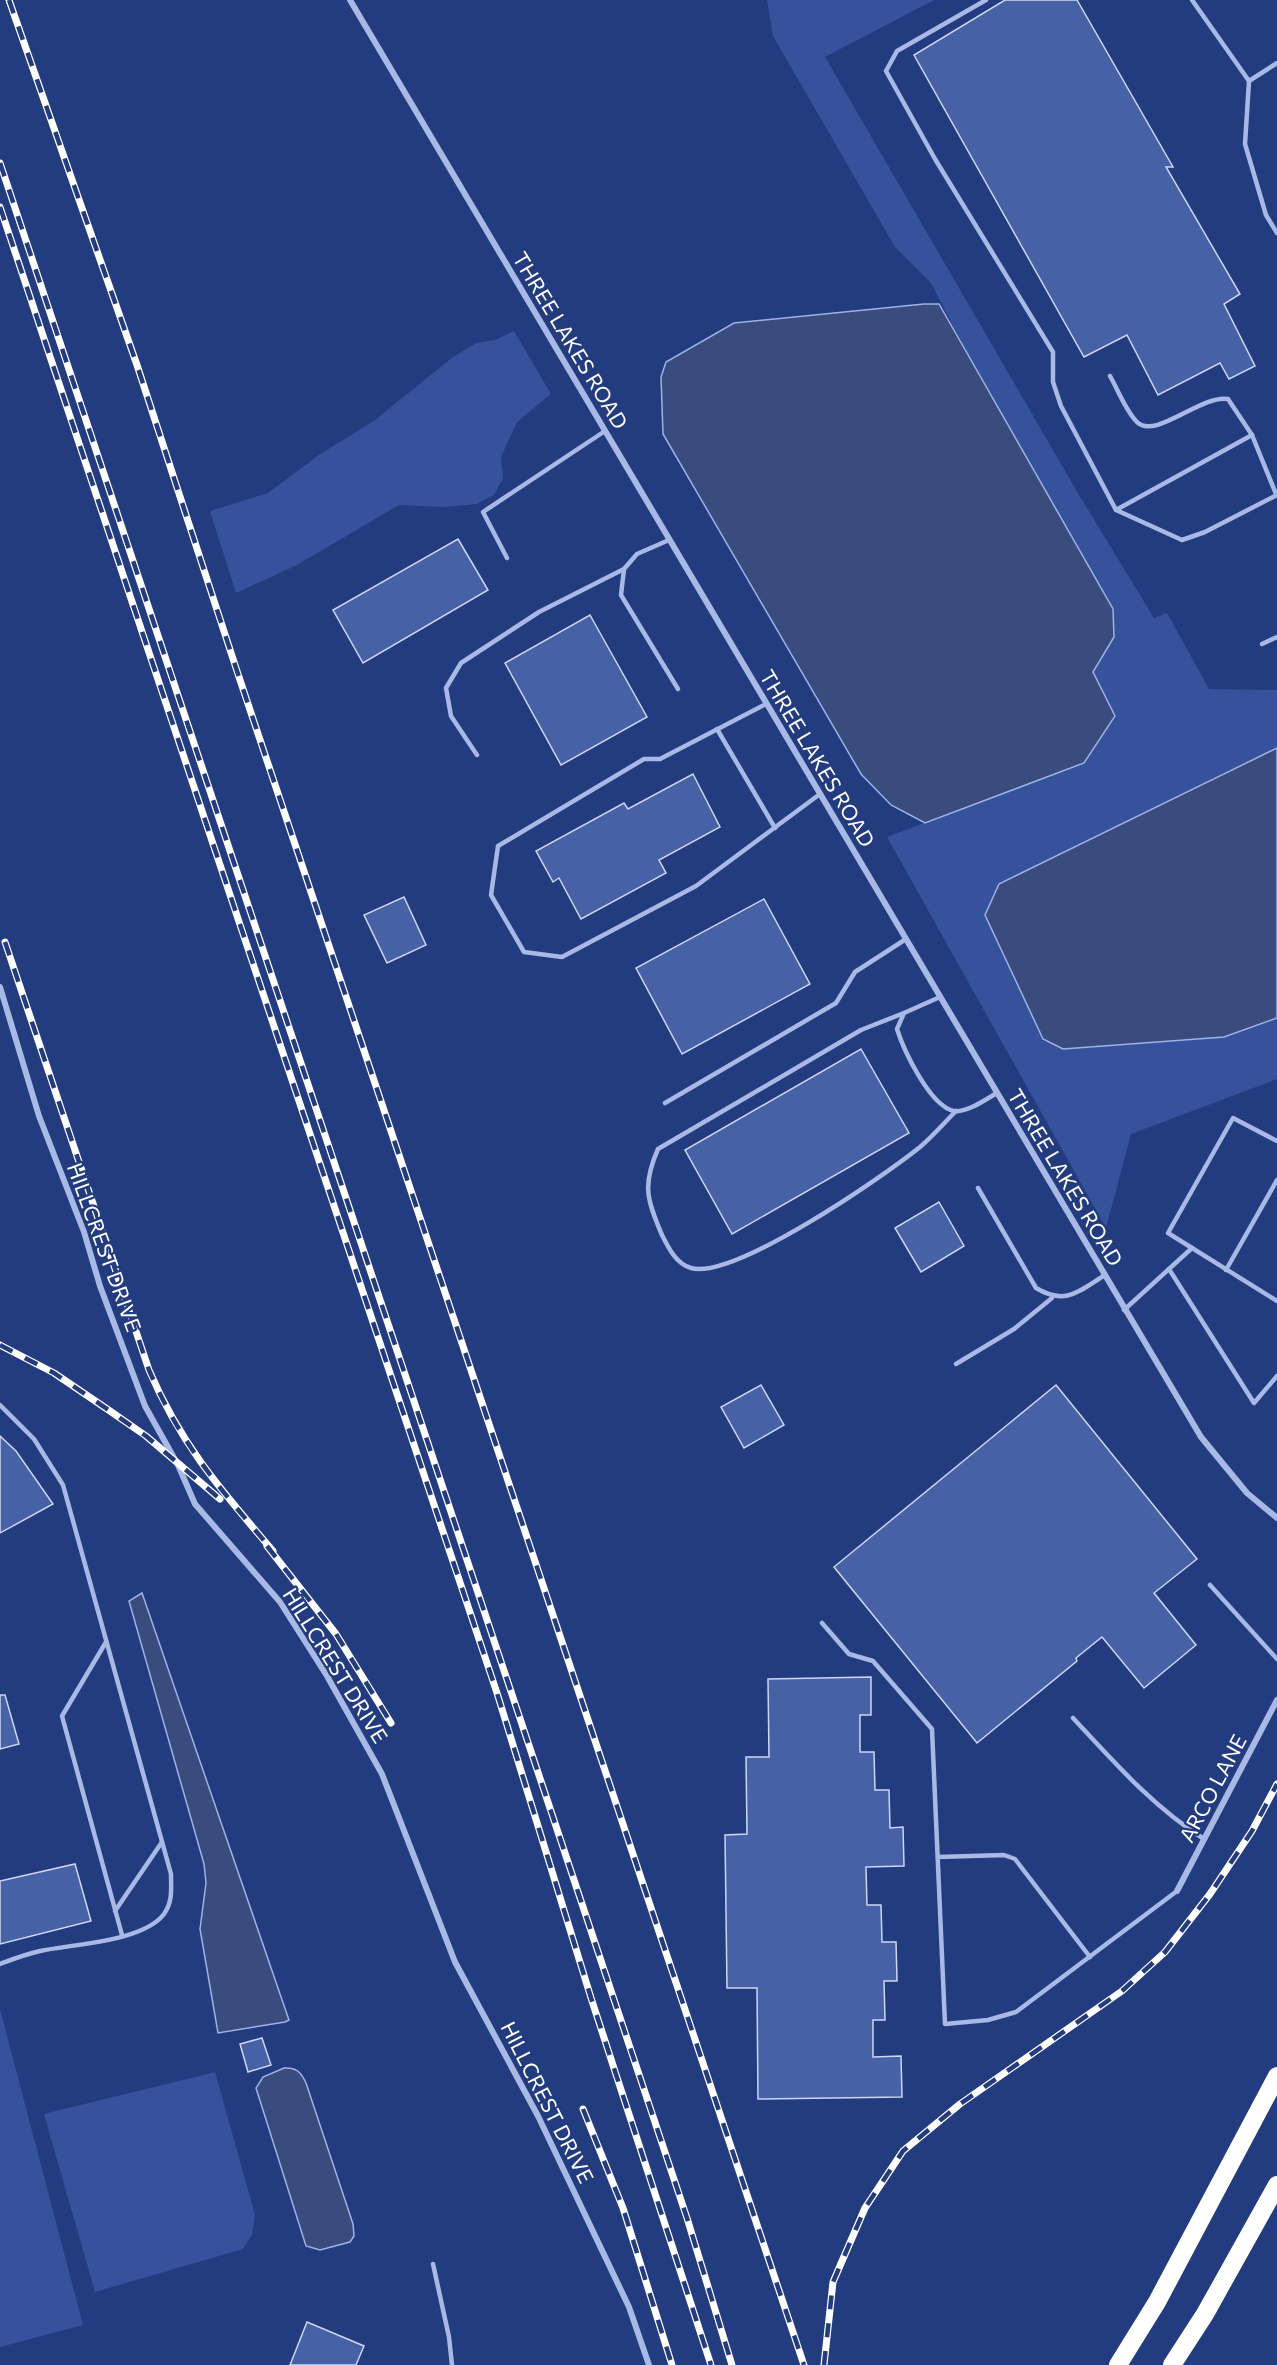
<svg xmlns="http://www.w3.org/2000/svg" width="1277" height="2365" viewBox="0 0 1277 2365" font-family="Commissioner,sans-serif">
<rect width="100%" height="100%" fill="#233b7f"/>
<g fill="#37529d">
<path d="M 767,0 L 934,0 L 825,57 L 1079,495 L 1154,618 L 1167,613 L 1209,689 L 1277,690 L 1277,748 L 999,884 L 1224,1037 L 1277,1018 L 1277,1079 L 1131,1134 L 1106,1228 L 887,837 L 1084,763 L 1115,716 L 1093,672 L 1114,637 L 931,283 L 895,247 L 773,36 Z"/>
<path d="M 514,331 L 551,394 L 517,422 L 501,457 L 503,478 L 494,495 L 477,504 L 444,507 L 399,505 L 297,565 L 236,593 L 210,511 L 268,493 L 319,455 L 375,420 L 453,357 L 476,343 L 495,340 Z"/>
<path d="M 0,2009 L 83,2325 L 0,2347 Z"/>
<path d="M 215,2072 L 255,2215 L 252,2235 L 243,2249 L 95,2292 L 44,2114 Z"/>
</g>
<g fill="#3a4c7e" stroke="#9db2e7" stroke-width="1.5">
<path d="M 924,304 L 939,304 L 1113,609 L 1114,637 L 1093,672 L 1115,716 L 1084,763 L 925,823 L 891,805 L 861,774 L 663,434 L 661,377 L 666,362 L 734,323 Z"/>
<path d="M 1277,748 L 1277,1018 L 1224,1037 L 1063,1049 L 1043,1039 L 985,915 L 999,884 Z"/>
<path d="M 142,1593 L 289,2020 L 285,2022 L 218,2033 L 200,1929 L 206,1883 L 204,1864 L 129,1601 Z"/>
<path d="M 284,2068 C 296,2067 301,2072 306,2083 L 353,2224 L 354,2236 L 350,2242 L 320,2250 L 306,2246 L 256,2088 L 263,2077 Z"/>
</g>
<g fill="#4761a6" stroke="#ccd7f5" stroke-width="1.5">
<path d="M 1005,0 L 1077,0 L 1173,167 L 1166,167 L 1240,294 L 1224,304 L 1255,366 L 1229,379 L 1220,363 L 1158,395 L 1127,335 L 1084,357 L 914,55 Z"/>
<path d="M 458,539 L 488,590 L 363,663 L 333,610 Z"/>
<path d="M 590,615 L 647,717 L 561,765 L 505,663 Z"/>
<path d="M 693,774 L 720,827 L 659,860 L 666,873 L 581,919 L 559,878 L 553,882 L 536,851 L 624,803 L 628,809 Z"/>
<path d="M 404,897 L 426,945 L 387,963 L 364,915 Z"/>
<path d="M 764,899 L 810,984 L 682,1054 L 636,968 Z"/>
<path d="M 861,1049 L 909,1133 L 732,1234 L 685,1150 Z"/>
<path d="M 939,1202 L 964,1246 L 921,1272 L 895,1228 Z"/>
<path d="M 761,1385 L 784,1425 L 744,1448 L 721,1407 Z"/>
<path d="M 1056,1385 L 1197,1559 L 1154,1593 L 1196,1645 L 1144,1688 L 1102,1637 L 1076,1658 L 1077,1661 L 977,1743 L 834,1567 Z"/>
<path d="M 0,1436 L 16,1451 L 53,1504 L 0,1533 Z"/>
<path d="M 871,1677 L 871,1715 L 860,1715 L 860,1752 L 874,1752 L 875,1790 L 889,1790 L 890,1828 L 903,1827 L 904,1866 L 866,1867 L 867,1905 L 881,1905 L 882,1942 L 896,1942 L 897,1981 L 884,1981 L 885,2020 L 873,2020 L 873,2057 L 901,2056 L 902,2097 L 758,2099 L 757,1988 L 727,1988 L 725,1835 L 747,1834 L 746,1757 L 769,1757 L 768,1679 Z"/>
<path d="M 0,1695 L 5,1695 L 19,1744 L 0,1749 Z"/>
<path d="M 75,1864 L 91,1921 L 0,1944 L 0,1881 Z"/>
<path d="M 262,2038 L 271,2065 L 248,2072 L 240,2044 Z"/>
<path d="M 307,2322 L 364,2346 L 356,2365 L 290,2365 Z"/>
</g>
<g fill="none" stroke-linecap="round" stroke-linejoin="round">
<g stroke="#a9b9e6" stroke-width="4.5">
<path d="M 986,0 L 897,51 L 886,71 L 935,159 L 1053,352 L 1053,382 L 1061,406 L 1116,510 L 1182,540 L 1205,532 L 1277,495"/>
<path d="M 1192,0 L 1249,81 L 1277,63"/>
<path d="M 1249,81 L 1245,144 L 1266,215 L 1277,233"/>
<path d="M 1110,376 C 1118,390 1125,409 1136,421 C 1154,442 1201,394 1228,399 L 1252,435 L 1276,494"/>
<path d="M 1116,510 L 1252,435"/>
<path d="M 669,540 L 637,554 L 624,569 L 621,595 L 678,689"/>
<path d="M 507,558 L 483,512 L 605,431"/>
<path d="M 1262,644 L 1277,637"/>
<path d="M 766,704 L 660,759 L 644,759 L 498,846 L 491,895 L 524,952 L 562,957 L 696,886 L 820,794"/>
<path d="M 717,729 L 775,828"/>
<path d="M 477,755 L 451,716 L 446,688 L 461,663 L 539,612 L 624,569"/>
<path d="M 940,997 L 904,1013 L 897,1029 C 904,1051 930,1106 954,1111 C 967,1113 986,1099 997,1093"/>
<path d="M 904,1013 L 861,1030 L 658,1149 C 642,1185 647,1200 662,1235 C 668,1247 676,1264 691,1268 C 734,1280 884,1176 920,1147 C 933,1136 944,1123 956,1111"/>
<path d="M 665,1103 L 836,1003 L 855,972 L 906,939"/>
<path d="M 1277,1141 L 1233,1118 L 1168,1233 L 1277,1301"/>
<path d="M 978,1188 L 1036,1288 C 1066,1306 1079,1291 1105,1275"/>
<path d="M 1169,1269 L 1254,1403 L 1277,1376"/>
<path d="M 1226,1270 L 1277,1180"/>
<path d="M 1124,1310 L 1192,1248"/>
<path d="M 956,1364 L 1014,1329 L 1052,1298"/>
<path d="M 0,1405 L 34,1439 L 63,1485 L 171,1874 C 171,1889 173,1901 164,1914 C 143,1942 72,1944 40,1951 C 26,1954 13,1959 0,1964"/>
<path d="M 1210,1585 L 1277,1659"/>
<path d="M 822,1623 L 849,1654 L 873,1661 L 932,1729 L 945,2024 L 988,2020 L 1016,2012 L 1177,1891"/>
<path d="M 106,1642 L 62,1716 L 122,1935"/>
<path d="M 1073,1718 C 1114,1762 1153,1807 1204,1839"/>
<path d="M 938,1857 L 1004,1855 L 1015,1859 L 1090,1957"/>
<path d="M 115,1911 L 162,1842"/>
<path d="M 433,2264 L 449,2337 L 452,2365"/>
</g>
<g stroke="#a9b9e6" stroke-width="6">
<path d="M 350,0 L 1201,1437 L 1247,1493 L 1277,1518"/>
<path d="M 0,987 L 39,1116 L 84,1232 L 100,1286 L 145,1406 L 178,1465 L 195,1504 L 280,1602 L 327,1676 L 382,1774 L 455,1962 L 538,2116 L 629,2307 L 649,2365"/>
<path d="M 1177,1891 L 1277,1700"/>
</g>
<g stroke="#fff" stroke-width="18">
<path d="M 1118,2365 L 1157,2302 L 1277,2076"/>
<path d="M 1172,2365 L 1205,2314 L 1277,2185"/>
</g>
<defs>
<g id="rail">
<path d="M 9,0 L 137,365 L 237,671 L 804,2365"/>
<path d="M 0,163 L 687,2218 L 732,2365"/>
<path d="M 0,207 L 497,1693 L 592,2001 L 711,2365"/>
<path d="M 5,942 L 149,1370 C 181,1445 221,1490 273,1551"/>
<path d="M 0,1345 L 54,1373 L 110,1411 L 146,1436 L 220,1499"/>
<path d="M 267,1546 L 336,1634 L 391,1723"/>
<path d="M 583,2109 L 623,2208 L 672,2365"/>
<path d="M 824,2365 L 833,2282 L 865,2208 L 903,2151 L 960,2104 L 1122,1991 L 1165,1952 L 1210,1894 L 1252,1831 L 1277,1784"/>
</g>
</defs>
<use href="#rail" stroke="#fff" stroke-width="7"/>
<use href="#rail" stroke="#233b7f" stroke-width="4.5" stroke-dasharray="14" stroke-linecap="butt"/>
</g>
<g text-anchor="middle" dominant-baseline="central" stroke-width="4.5" stroke-linejoin="round" paint-order="stroke">
<g font-size="21" fill="#fff" stroke="#233b7f">
<text transform="translate(571 340) rotate(59)">THREE LAKES ROAD</text>
<text transform="translate(818 758) rotate(59)">THREE LAKES ROAD</text>
<text transform="translate(1066 1177) rotate(59)">THREE LAKES ROAD</text>
<text transform="translate(105 1247) rotate(70)">HILLCREST DRIVE</text>
<text transform="translate(336 1665) rotate(58)">HILLCREST DRIVE</text>
<text transform="translate(1212 1788) rotate(-62)">ARCO LANE</text>
<text transform="translate(548 2102) rotate(63)">HILLCREST DRIVE</text>
</g>
</g>
</svg>
